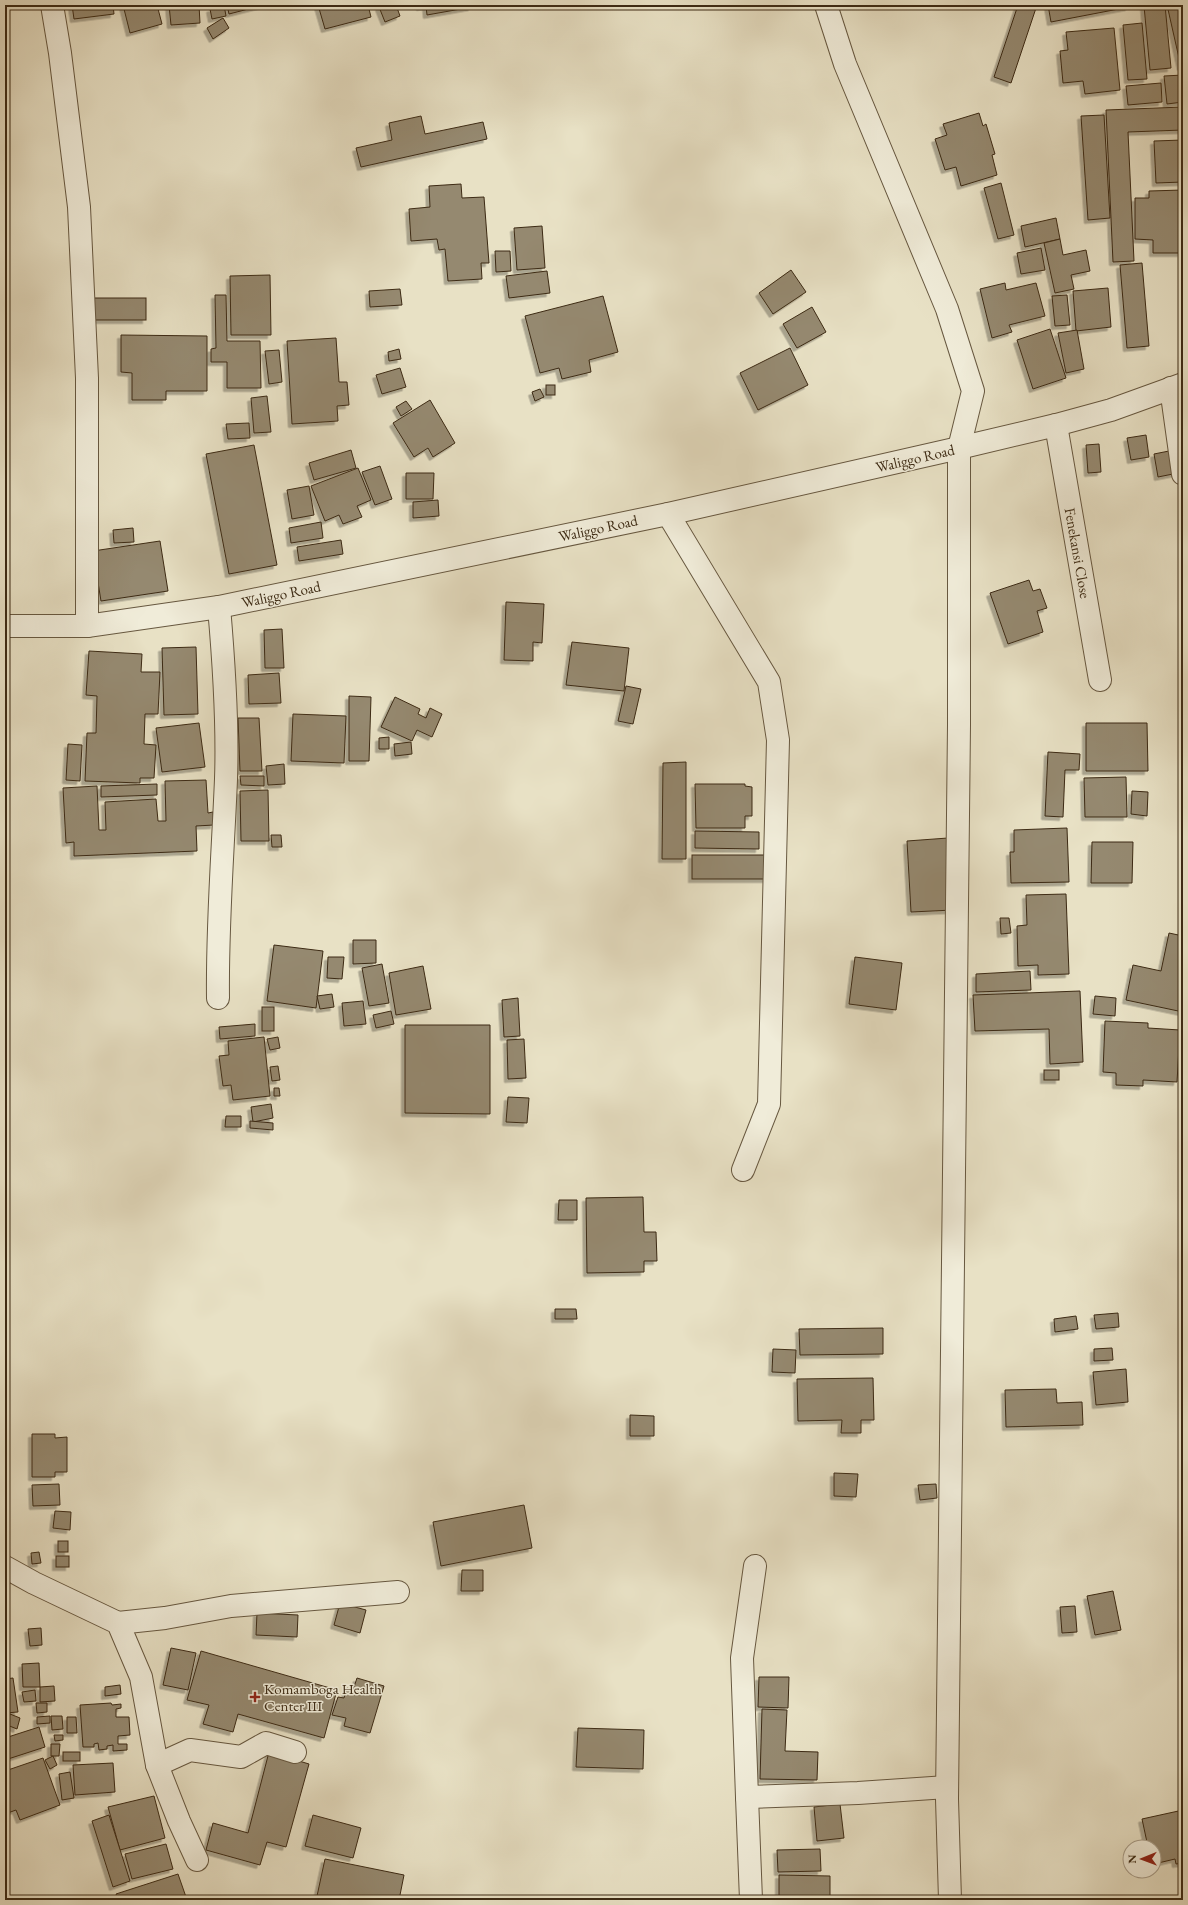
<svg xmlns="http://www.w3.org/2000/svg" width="1188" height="1905" viewBox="0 0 1188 1905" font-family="'EB Garamond',serif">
<defs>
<filter id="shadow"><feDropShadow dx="-3.5" dy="3.5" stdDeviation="0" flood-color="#0004"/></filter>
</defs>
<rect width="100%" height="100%" fill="#e8e1c5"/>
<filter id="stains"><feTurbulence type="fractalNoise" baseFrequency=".005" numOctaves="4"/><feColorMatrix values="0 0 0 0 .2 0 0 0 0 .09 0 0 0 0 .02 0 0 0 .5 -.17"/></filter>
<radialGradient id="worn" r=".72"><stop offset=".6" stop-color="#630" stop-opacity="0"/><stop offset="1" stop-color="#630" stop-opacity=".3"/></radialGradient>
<g fill="#958970" stroke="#3c2a14" filter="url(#shadow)">
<path d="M 72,5 L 113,5 L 114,14 L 74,19 Z"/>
<path d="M 123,5 L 157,5 L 162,24 L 130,33 Z"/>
<path d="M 169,5 L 199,5 L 200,23 L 171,25 Z"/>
<path d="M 224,5 L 226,16 L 212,19 L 210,9 Z"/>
<path d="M 227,5 L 264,5 L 229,14 Z"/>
<path d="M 318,5 L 368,5 L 371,17 L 325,29 Z"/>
<path d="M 383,5 L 396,5 L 400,16 L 385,22 L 379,7 Z"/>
<path d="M 420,5 L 471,5 L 472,7 L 427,15 L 426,6 L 420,7 Z"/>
<path d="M 1018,5 L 1037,5 L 1011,83 L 994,77 Z"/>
<path d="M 1048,5 L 1129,5 L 1129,7 L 1051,22 Z"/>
<path d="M 1165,5 L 1171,68 L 1150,70 L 1144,6 Z"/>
<path d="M 1167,5 L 1183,5 L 1183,66 L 1181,67 Z"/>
<path d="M 223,18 L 229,28 L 213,39 L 207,28 Z"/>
<path d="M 1142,23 L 1147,79 L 1128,80 L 1123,25 Z"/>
<path d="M 1114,28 L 1120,90 L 1085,94 L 1083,81 L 1063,83 L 1060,51 L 1068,50 L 1066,32 Z"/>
<path d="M 1183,75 L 1183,102 L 1167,104 L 1164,76 Z"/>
<path d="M 1161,83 L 1162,102 L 1128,105 L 1126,86 Z"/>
<path d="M 1183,107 L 1183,130 L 1128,132 L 1134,261 L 1113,262 L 1106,110 Z"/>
<path d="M 979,113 L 983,126 L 986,124 L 995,154 L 992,155 L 997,175 L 961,186 L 956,167 L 945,170 L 935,139 L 947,135 L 943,124 Z"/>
<path d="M 1104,115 L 1110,218 L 1088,220 L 1081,116 Z"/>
<path d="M 421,116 L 425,134 L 483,122 L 487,139 L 361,167 L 356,148 L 392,140 L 389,123 Z"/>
<path d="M 1183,140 L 1183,182 L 1156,183 L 1154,141 Z"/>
<path d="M 1001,183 L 1014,235 L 998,239 L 984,188 Z"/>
<path d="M 461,184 L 462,198 L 484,197 L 489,263 L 481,263 L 482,279 L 448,281 L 445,249 L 439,250 L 437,239 L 411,241 L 409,209 L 430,207 L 429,186 Z"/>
<path d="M 1183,190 L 1183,241 L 1182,241 L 1181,253 L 1153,253 L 1153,240 L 1135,239 L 1135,198 L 1149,198 L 1149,191 Z"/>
<path d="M 1056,218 L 1060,239 L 1025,247 L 1021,226 Z"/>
<path d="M 542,226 L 545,268 L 517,270 L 514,228 Z"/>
<path d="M 1060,239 L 1063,255 L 1086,250 L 1090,271 L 1071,275 L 1074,289 L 1055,293 L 1044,243 Z"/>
<path d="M 1041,248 L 1045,270 L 1021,274 L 1017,253 Z"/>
<path d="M 495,251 L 510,251 L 511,271 L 496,272 Z"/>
<path d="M 1142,263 L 1149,346 L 1127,348 L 1120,265 Z"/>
<path d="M 791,270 L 806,292 L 773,314 L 759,293 Z"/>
<path d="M 547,271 L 550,293 L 509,298 L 506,276 Z"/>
<path d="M 270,275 L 271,335 L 231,335 L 230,276 Z"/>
<path d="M 1005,283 L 1006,290 L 1036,283 L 1045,316 L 1009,325 L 1012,332 L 992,338 L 980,289 Z"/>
<path d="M 1108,288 L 1111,327 L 1076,331 L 1073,291 Z"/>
<path d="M 400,289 L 402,305 L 370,307 L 369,291 Z"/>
<path d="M 215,295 L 226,295 L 227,341 L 260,341 L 261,388 L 227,388 L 227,362 L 211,362 L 211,349 L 216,348 Z"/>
<path d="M 1067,295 L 1070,325 L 1055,326 L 1052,296 Z"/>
<path d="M 603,296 L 618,352 L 589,360 L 591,372 L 562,379 L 559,368 L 540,373 L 525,316 Z"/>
<rect x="92" y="298" width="54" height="22"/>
<path d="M 812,307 L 826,332 L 797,348 L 783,324 Z"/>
<path d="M 1050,329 L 1066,378 L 1033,389 L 1017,340 Z"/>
<path d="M 1077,330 L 1084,369 L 1066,373 L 1058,333 Z"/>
<path d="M 121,335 L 207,336 L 207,391 L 166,391 L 166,400 L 132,400 L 132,373 L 121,372 Z"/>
<path d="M 336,338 L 339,382 L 347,382 L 349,405 L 337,406 L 338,421 L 292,424 L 287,341 Z"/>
<path d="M 790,348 L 808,385 L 758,410 L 740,373 Z"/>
<path d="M 399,349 L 401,359 L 389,361 L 388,352 Z"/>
<path d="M 279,350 L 282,382 L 269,384 L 265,351 Z"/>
<path d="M 400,368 L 406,387 L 382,394 L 376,375 Z"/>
<rect x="546" y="385" width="9" height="10"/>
<path d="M 540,389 L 544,397 L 535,401 L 532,392 Z"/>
<path d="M 267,396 L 271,432 L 254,433 L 251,398 Z"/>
<path d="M 430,400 L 455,443 L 433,457 L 428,448 L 414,457 L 393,423 Z"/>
<path d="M 406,401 L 412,409 L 401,416 L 396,407 Z"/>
<path d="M 249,423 L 250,438 L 228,439 L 226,424 Z"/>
<path d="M 1146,435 L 1149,457 L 1131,460 L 1127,438 Z"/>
<path d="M 1099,444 L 1101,472 L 1088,473 L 1086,445 Z"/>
<path d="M 254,445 L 277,565 L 229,574 L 206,454 Z"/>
<path d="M 351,450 L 356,468 L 314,480 L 309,463 Z"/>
<path d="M 1174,450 L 1178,473 L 1158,477 L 1154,454 Z"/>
<path d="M 380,466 L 392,499 L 375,505 L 362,472 Z"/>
<path d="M 358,468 L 371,500 L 357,506 L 362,517 L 343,524 L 339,515 L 325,521 L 311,486 Z"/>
<path d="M 406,473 L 434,473 L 433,499 L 406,499 Z"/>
<path d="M 309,486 L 314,515 L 292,519 L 287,490 Z"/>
<path d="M 438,500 L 439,516 L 413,518 L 413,502 Z"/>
<path d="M 321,522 L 323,538 L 291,543 L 289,528 Z"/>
<path d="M 133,528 L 134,542 L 114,543 L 113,530 Z"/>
<path d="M 341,540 L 343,554 L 299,561 L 297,547 Z"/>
<path d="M 160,541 L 168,591 L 101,601 L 93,551 Z"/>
<path d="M 1029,580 L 1033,591 L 1040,589 L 1047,608 L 1037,611 L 1043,632 L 1008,644 L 990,593 Z"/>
<path d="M 506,602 L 544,604 L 542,643 L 533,642 L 533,661 L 504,660 Z"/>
<path d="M 282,629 L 284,668 L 265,668 L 264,630 Z"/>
<path d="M 572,642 L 629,648 L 624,691 L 566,685 Z"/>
<path d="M 196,647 L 198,714 L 164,715 L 162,648 Z"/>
<path d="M 89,651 L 142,654 L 141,672 L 160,672 L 158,714 L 145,714 L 144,744 L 156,745 L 154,778 L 140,778 L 140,783 L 85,781 L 87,733 L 96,733 L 97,696 L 86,695 Z"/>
<path d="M 279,673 L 281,703 L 249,704 L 248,675 Z"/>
<path d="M 626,686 L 641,689 L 633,724 L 618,721 Z"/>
<path d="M 349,696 L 371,697 L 369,761 L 349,761 Z"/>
<path d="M 395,697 L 420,709 L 418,714 L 426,718 L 430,708 L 442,714 L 432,737 L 417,730 L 412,741 L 381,727 Z"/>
<path d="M 293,714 L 346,716 L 344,763 L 291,761 Z"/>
<path d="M 238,718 L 259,718 L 262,771 L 240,771 Z"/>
<path d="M 199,723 L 205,767 L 162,772 L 156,728 Z"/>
<path d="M 1086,723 L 1147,723 L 1148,771 L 1086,771 Z"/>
<path d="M 389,737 L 389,749 L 379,749 L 379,738 Z"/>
<path d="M 411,742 L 412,754 L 395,756 L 394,744 Z"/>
<path d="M 68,744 L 82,745 L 80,781 L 66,780 Z"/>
<path d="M 1048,752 L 1080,754 L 1079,770 L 1065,770 L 1063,817 L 1045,816 Z"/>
<path d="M 686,762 L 686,859 L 662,859 L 663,763 Z"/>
<path d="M 284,764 L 285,784 L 268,785 L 266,766 Z"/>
<path d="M 240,776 L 264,776 L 264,786 L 241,785 Z"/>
<path d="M 1126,777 L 1127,817 L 1085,817 L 1084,778 Z"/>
<path d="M 206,780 L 208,813 L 213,812 L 214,825 L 196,826 L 197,851 L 74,856 L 74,842 L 66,843 L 63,788 L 97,786 L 99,830 L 106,830 L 105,802 L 156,799 L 158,821 L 166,821 L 165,781 Z"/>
<path d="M 157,784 L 157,795 L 101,797 L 101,786 Z"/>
<path d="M 695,784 L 745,784 L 745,786 L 752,787 L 752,816 L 745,816 L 745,828 L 696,828 Z"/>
<path d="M 268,790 L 269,841 L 241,841 L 240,791 Z"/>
<path d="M 1132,791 L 1148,792 L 1147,816 L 1131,814 Z"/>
<path d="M 1067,828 L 1069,882 L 1011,883 L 1010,852 L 1014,852 L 1014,830 Z"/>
<path d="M 695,831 L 759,832 L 759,849 L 695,848 Z"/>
<path d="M 271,835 L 281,835 L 282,847 L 272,847 Z"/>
<path d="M 948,838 L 953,910 L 911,912 L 907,841 Z"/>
<path d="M 1092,842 L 1133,842 L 1132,883 L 1091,883 Z"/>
<rect x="692" y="855" width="76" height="24"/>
<path d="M 1066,894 L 1069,974 L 1038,975 L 1038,965 L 1018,966 L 1017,926 L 1027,925 L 1026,895 Z"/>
<path d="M 1000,918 L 1009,918 L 1011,933 L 1001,934 Z"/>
<path d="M 1169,933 L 1183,936 L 1183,1012 L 1126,1000 L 1133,965 L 1161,971 Z"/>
<path d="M 353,940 L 376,940 L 376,963 L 353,964 Z"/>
<path d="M 274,945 L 323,951 L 316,1008 L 267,1001 Z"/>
<path d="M 328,957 L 344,957 L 342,979 L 327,978 Z"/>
<path d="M 855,957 L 902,963 L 896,1010 L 849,1004 Z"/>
<path d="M 382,964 L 389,1003 L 369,1006 L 362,968 Z"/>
<path d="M 423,966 L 431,1009 L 396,1015 L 389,973 Z"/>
<path d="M 1030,971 L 1031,990 L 976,992 L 976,974 Z"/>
<path d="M 1080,991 L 1083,1062 L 1050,1064 L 1049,1029 L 975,1031 L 973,995 Z"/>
<path d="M 332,994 L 334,1007 L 320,1009 L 317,996 Z"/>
<path d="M 1095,996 L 1116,998 L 1115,1016 L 1093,1014 Z"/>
<path d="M 518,998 L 520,1036 L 504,1037 L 502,1000 Z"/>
<path d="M 363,1001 L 366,1024 L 344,1026 L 342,1003 Z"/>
<rect x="262" y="1007" width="12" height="24"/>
<path d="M 391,1011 L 394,1024 L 376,1028 L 373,1015 Z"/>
<path d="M 1105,1021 L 1148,1023 L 1148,1028 L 1180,1030 L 1177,1082 L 1143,1080 L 1143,1086 L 1116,1085 L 1116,1073 L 1103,1072 Z"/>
<path d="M 255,1024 L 255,1036 L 220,1039 L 219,1027 Z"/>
<path d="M 405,1025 L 490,1025 L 490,1114 L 405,1113 Z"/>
<path d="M 264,1037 L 270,1096 L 233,1100 L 231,1085 L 223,1086 L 219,1056 L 229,1055 L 228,1041 Z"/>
<path d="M 278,1037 L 280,1048 L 270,1050 L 267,1039 Z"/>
<path d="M 524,1039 L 526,1078 L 508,1079 L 507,1040 Z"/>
<path d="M 278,1066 L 280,1080 L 272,1081 L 270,1067 Z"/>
<rect x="1044" y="1070" width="15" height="10"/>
<path d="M 274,1088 L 279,1088 L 280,1096 L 274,1096 Z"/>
<path d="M 508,1097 L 529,1098 L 527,1123 L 506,1122 Z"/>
<path d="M 271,1104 L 273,1118 L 253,1122 L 251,1107 Z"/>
<path d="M 226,1116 L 241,1116 L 241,1127 L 225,1127 Z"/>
<path d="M 250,1121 L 273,1123 L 273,1130 L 250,1128 Z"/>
<path d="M 643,1197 L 644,1232 L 656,1232 L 657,1261 L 644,1261 L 644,1272 L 587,1273 L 586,1198 Z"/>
<path d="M 559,1200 L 577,1200 L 577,1220 L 558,1220 Z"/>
<path d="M 555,1309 L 576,1309 L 577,1319 L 555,1319 Z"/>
<path d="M 1118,1313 L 1119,1327 L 1096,1329 L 1094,1315 Z"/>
<path d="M 1076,1316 L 1078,1329 L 1055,1332 L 1054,1319 Z"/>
<path d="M 883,1328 L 883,1354 L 800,1355 L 799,1329 Z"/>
<path d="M 1112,1348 L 1113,1360 L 1094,1361 L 1094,1349 Z"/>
<path d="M 773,1349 L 796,1350 L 795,1373 L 772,1372 Z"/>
<path d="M 1126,1369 L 1128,1402 L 1096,1405 L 1093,1372 Z"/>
<path d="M 873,1378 L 874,1420 L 861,1420 L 861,1433 L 841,1433 L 842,1420 L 798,1421 L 797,1379 Z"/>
<path d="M 1056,1389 L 1057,1403 L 1082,1402 L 1083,1425 L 1006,1427 L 1005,1390 Z"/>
<path d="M 630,1415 L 654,1416 L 654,1436 L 630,1436 Z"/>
<path d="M 32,1434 L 55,1434 L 55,1438 L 67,1437 L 67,1472 L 55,1472 L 55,1477 L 32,1477 Z"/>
<path d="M 834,1473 L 858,1474 L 856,1497 L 834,1496 Z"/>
<path d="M 59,1484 L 60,1505 L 33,1506 L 32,1485 Z"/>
<path d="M 936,1484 L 937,1498 L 920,1500 L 918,1485 Z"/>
<path d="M 524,1505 L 532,1548 L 441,1566 L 433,1522 Z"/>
<path d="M 55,1511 L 71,1512 L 70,1530 L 53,1528 Z"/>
<rect x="58" y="1541" width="10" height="11"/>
<path d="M 39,1552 L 41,1563 L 32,1564 L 31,1553 Z"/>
<rect x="56" y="1556" width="13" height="11"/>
<path d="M 462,1570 L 483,1570 L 483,1591 L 461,1591 Z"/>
<path d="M 1113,1591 L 1121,1630 L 1095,1635 L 1087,1596 Z"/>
<path d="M 340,1603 L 366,1610 L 360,1633 L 334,1625 Z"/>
<path d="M 1075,1606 L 1077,1632 L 1062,1633 L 1060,1607 Z"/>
<path d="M 257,1613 L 298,1615 L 297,1637 L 256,1635 Z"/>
<path d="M 41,1628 L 42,1645 L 30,1646 L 28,1629 Z"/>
<path d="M 171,1648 L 196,1653 L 188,1690 L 163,1685 Z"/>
<path d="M 201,1651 L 337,1690 L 324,1738 L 238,1714 L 233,1732 L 203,1724 L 209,1705 L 187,1700 Z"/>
<path d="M 39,1663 L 40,1687 L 23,1687 L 22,1664 Z"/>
<path d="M 759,1677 L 789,1677 L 788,1708 L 758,1707 Z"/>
<path d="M 13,1678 L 18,1712 L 5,1713 L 5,1679 Z"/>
<path d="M 357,1678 L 384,1686 L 370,1733 L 344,1726 L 346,1718 L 332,1715 L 338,1697 L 344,1698 L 347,1688 L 353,1690 Z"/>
<path d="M 120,1685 L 121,1694 L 105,1696 L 105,1687 Z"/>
<path d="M 54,1686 L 55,1701 L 40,1702 L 40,1687 Z"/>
<path d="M 35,1690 L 36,1701 L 24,1702 L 22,1692 Z"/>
<path d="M 36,1703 L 47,1703 L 47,1712 L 37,1713 Z"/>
<path d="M 111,1703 L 112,1705 L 121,1704 L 121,1708 L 116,1709 L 116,1717 L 129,1717 L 130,1735 L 118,1736 L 118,1744 L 127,1744 L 127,1750 L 113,1751 L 113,1745 L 107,1746 L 107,1749 L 99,1750 L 98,1743 L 94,1744 L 94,1747 L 83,1747 L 80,1705 Z"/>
<path d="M 762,1709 L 787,1710 L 785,1751 L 818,1752 L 817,1780 L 760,1779 Z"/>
<path d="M 10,1714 L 20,1718 L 17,1729 L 7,1725 Z"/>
<path d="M 50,1716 L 50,1723 L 37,1724 L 37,1717 Z"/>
<path d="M 51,1716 L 62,1716 L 63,1729 L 52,1730 Z"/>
<path d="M 67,1717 L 76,1717 L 77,1733 L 67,1733 Z"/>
<path d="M 39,1727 L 45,1747 L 5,1760 L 5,1738 Z"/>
<path d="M 578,1728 L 644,1730 L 643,1769 L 576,1767 Z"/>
<path d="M 54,1735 L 63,1735 L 63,1740 L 55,1741 Z"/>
<path d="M 51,1744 L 60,1744 L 59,1756 L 51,1756 Z"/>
<rect x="63" y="1752" width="17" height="9"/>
<path d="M 269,1752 L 309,1764 L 286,1847 L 267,1842 L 260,1865 L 206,1850 L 213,1823 L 248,1833 Z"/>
<path d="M 53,1756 L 57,1765 L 50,1769 L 45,1760 Z"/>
<path d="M 43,1758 L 60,1805 L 20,1820 L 16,1810 L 5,1814 L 5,1771 Z"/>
<path d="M 113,1763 L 115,1792 L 75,1795 L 73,1765 Z"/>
<path d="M 70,1772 L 74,1798 L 62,1800 L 59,1774 Z"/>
<path d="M 154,1796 L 165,1838 L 120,1850 L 108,1807 Z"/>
<path d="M 840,1804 L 844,1838 L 817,1841 L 814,1807 Z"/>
<path d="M 1183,1810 L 1183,1863 L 1176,1864 L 1175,1859 L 1154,1864 L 1154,1847 L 1148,1847 L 1142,1819 Z"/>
<path d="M 109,1815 L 130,1881 L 113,1887 L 92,1821 Z"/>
<path d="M 313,1815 L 361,1828 L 353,1858 L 305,1846 Z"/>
<path d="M 166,1844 L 173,1869 L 132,1879 L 125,1854 Z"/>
<path d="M 820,1849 L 821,1871 L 778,1872 L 777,1850 Z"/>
<path d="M 325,1859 L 404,1875 L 399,1900 L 336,1900 L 317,1896 Z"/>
<path d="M 178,1874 L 186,1897 L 177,1900 L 118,1900 L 116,1894 Z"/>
<path d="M 779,1875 L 830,1876 L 830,1900 L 779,1900 Z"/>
</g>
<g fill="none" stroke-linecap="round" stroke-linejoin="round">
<defs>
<g id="minor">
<path d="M 52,5 L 60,53 L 79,207 L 87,378 L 87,626"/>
<path d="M 826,5 L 845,64 L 947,309 L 973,391 L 959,448 L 959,725 L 947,1799 L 950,1900"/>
<path d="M 1171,388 L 1183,474"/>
<path d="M 1056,425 L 1100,680"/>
<path d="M 668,514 L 769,682 L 778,740 L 769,1104 L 743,1170"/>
<path d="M 5,626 L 87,626 L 219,607 L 668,514 L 959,448 L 1056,425 L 1111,410 L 1183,384"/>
<path d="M 218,998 C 217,924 223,852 226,779 C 228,722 224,664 219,607"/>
<path d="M 755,1566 L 742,1658 L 747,1797 L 858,1793 L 947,1787"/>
<path d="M 5,1567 L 34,1583 L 118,1623 L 141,1677 L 157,1765 L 179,1821 L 197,1860"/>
<path d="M 118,1623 L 165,1618 L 231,1606 L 398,1592"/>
<path d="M 157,1765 L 190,1750 L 241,1757 L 266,1743 L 295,1752"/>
<path d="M 747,1797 L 751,1900"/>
</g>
</defs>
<use href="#minor" stroke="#675840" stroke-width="24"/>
<use href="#minor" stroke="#f0ecd9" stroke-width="22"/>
</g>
<path fill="#8f2418" stroke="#f0ecd9" stroke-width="1.5" d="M253 1691h4v4h4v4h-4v4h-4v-4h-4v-4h4z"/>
<g text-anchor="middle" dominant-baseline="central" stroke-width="3" stroke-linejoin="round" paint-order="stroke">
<g font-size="15" fill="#3c2a14" stroke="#f0ecd9">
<text transform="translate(915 458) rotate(-13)">Waliggo Road</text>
<text transform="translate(598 528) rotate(-12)">Waliggo Road</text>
<text transform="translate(1078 553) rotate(80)">Fenekansi Close</text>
<text transform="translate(281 594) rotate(-12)">Waliggo Road</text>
</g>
<g font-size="15" fill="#3c2a14" stroke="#f0ecd9" text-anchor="start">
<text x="264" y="1688">Komamboga Health<tspan x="264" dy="17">Center III</tspan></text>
</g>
</g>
<rect width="1188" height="1905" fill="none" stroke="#e8e1c5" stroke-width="20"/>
<rect x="6" y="6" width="1176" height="1893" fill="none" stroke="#3c2a14" stroke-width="2"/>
<rect x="10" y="10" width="1168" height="1885" fill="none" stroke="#3c2a14"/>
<g transform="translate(1142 1859) rotate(269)"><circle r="19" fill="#f0ecd9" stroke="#a89e8a"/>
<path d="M0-3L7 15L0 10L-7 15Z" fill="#8f2418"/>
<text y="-6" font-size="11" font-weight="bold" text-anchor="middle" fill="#3c2a14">N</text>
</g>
<rect width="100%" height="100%" filter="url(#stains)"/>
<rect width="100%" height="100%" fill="url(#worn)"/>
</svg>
